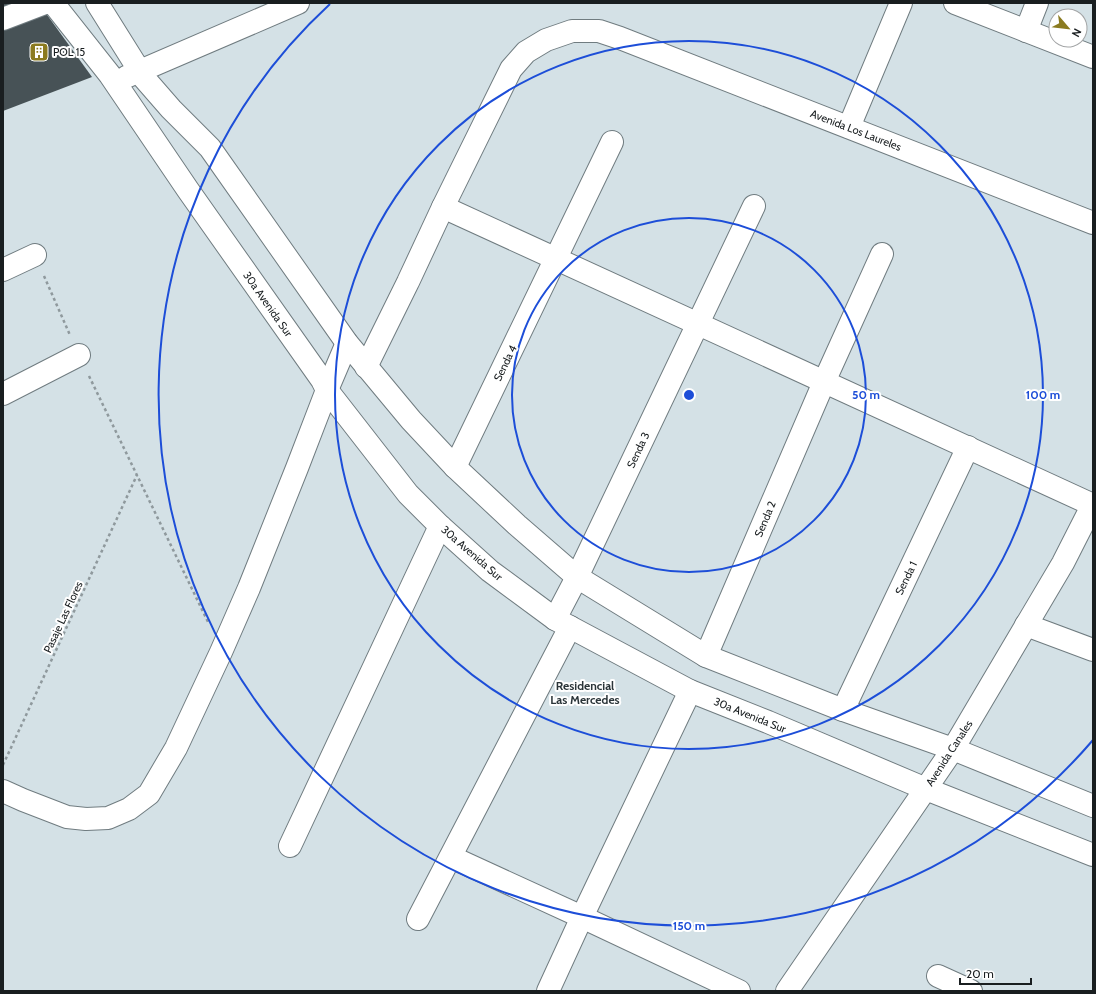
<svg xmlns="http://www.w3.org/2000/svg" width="1096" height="994" viewBox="0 0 1096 994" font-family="Cabin,sans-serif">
<rect width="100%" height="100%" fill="#d4e1e6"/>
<g fill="#475256">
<path d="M 3,3 L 12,3 L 3,7 Z"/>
<path d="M 45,12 L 92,77 L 3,111 L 3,28 Z"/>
</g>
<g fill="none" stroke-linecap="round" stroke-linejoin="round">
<defs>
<g id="minor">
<path d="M 53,3 L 110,75 L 188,190 L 322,380 L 327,390 L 408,494 L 440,526 L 490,571 L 555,619 L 690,691 L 768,722 L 926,789 L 1093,855"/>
<path d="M 97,3 L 144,78 L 171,109 L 210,148 L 347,343 L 411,420 L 455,467 L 517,525 L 577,577 L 706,656 L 843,710 L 953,749 L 1093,806"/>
<path d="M 955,3 L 1093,57"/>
<path d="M 3,19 L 45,3"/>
<path d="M 1026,31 L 1037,3"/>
<path d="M 126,77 L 298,3"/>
<path d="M 849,127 L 901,3"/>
<path d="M 443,207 L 1093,505"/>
<path d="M 3,270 L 35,255"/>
<path d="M 366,367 L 408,282 L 443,207 L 511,69 L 526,52 L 546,40 L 572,31 L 599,31 L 620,38 L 1093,223"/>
<path d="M 3,394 L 79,355"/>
<path d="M 455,467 L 612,142"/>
<path d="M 555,619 L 577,577 L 754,206"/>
<path d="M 1026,625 L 1093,650"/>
<path d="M 706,656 L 824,382 L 882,254"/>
<path d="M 843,710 L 968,447"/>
<path d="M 3,791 L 23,800 L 67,817 L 86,819 L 108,818 L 129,809 L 149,794 L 176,748 L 221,652 L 249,588 L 297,468 L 327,390 L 347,343"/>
<path d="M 290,846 L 440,526"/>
<path d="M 451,857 L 582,917 L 739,991"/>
<path d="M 418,919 L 570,627"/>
<path d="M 938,976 L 971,991"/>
<path d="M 548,991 L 582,917 L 690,691"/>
<path d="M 787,991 L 953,749 L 1063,563 L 1093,504"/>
</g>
</defs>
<use href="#minor" stroke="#707c80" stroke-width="24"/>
<g stroke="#8f999d" stroke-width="2.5" stroke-dasharray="3 3" stroke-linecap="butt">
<path d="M 44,276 L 70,335"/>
<path d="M 89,376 L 208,622"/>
<path d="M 3,765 L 137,475"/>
</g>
<use href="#minor" stroke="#fff" stroke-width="22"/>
</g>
<g fill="none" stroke="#1d4ed8" stroke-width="2">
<circle cx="689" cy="395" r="177"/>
<circle cx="689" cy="395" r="354"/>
<path d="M1093 740A531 531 0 1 1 330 4"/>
</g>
<defs>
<symbol id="building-square" viewBox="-11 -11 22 22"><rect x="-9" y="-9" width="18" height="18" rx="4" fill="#8b7b20" stroke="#fff"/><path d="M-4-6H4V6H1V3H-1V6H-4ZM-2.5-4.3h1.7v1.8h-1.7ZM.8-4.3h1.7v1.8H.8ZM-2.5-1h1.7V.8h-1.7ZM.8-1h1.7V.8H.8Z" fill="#fff"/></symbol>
</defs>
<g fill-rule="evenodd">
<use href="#building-square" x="28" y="41" width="22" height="22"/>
</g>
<g text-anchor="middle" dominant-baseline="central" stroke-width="4" stroke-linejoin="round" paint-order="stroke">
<g font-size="11" fill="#191e20" stroke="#fff" text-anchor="start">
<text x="53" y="52">POL 15</text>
</g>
<g font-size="11" fill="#191e20" stroke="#fff">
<text transform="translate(856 130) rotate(21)">Avenida Los Laureles</text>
<text transform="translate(268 304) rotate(55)">30a Avenida Sur</text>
<text transform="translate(505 363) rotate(-64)">Senda 4</text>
<text transform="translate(638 450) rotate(-65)">Senda 3</text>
<text transform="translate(765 519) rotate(-67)">Senda 2</text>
<text transform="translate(472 553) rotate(41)">30a Avenida Sur</text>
<text transform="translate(906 578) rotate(-64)">Senda 1</text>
<text transform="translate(63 617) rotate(-65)">Pasaje Las Flores</text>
<text transform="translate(750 715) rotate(22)">30a Avenida Sur</text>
<text transform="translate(949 753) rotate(-57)">Avenida Canales</text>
</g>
<g font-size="12" font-weight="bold" fill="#2b3539" stroke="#fff">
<text x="585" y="685">Residencial<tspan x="585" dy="14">Las Mercedes</tspan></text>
</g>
</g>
<circle cx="689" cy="395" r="6" fill="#1d4ed8" stroke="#fff" stroke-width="2"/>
<g font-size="12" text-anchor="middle" font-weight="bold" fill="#1d4ed8" stroke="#fff" stroke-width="4" stroke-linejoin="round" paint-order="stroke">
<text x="866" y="399">50 m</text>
<text x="1043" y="399">100 m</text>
<text x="689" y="930">150 m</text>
</g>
<rect width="1096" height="994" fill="none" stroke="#191e20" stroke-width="8"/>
<g transform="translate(1068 28) rotate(118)"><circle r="19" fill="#ffffff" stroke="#a3a5a6"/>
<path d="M0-3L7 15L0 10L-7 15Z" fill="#8b7b20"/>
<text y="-6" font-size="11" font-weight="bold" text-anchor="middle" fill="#191e20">N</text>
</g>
<path d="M960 978v6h71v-6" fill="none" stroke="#191e20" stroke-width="2"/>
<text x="966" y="978" font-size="12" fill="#191e20" stroke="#ffffff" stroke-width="3" paint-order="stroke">20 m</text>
</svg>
